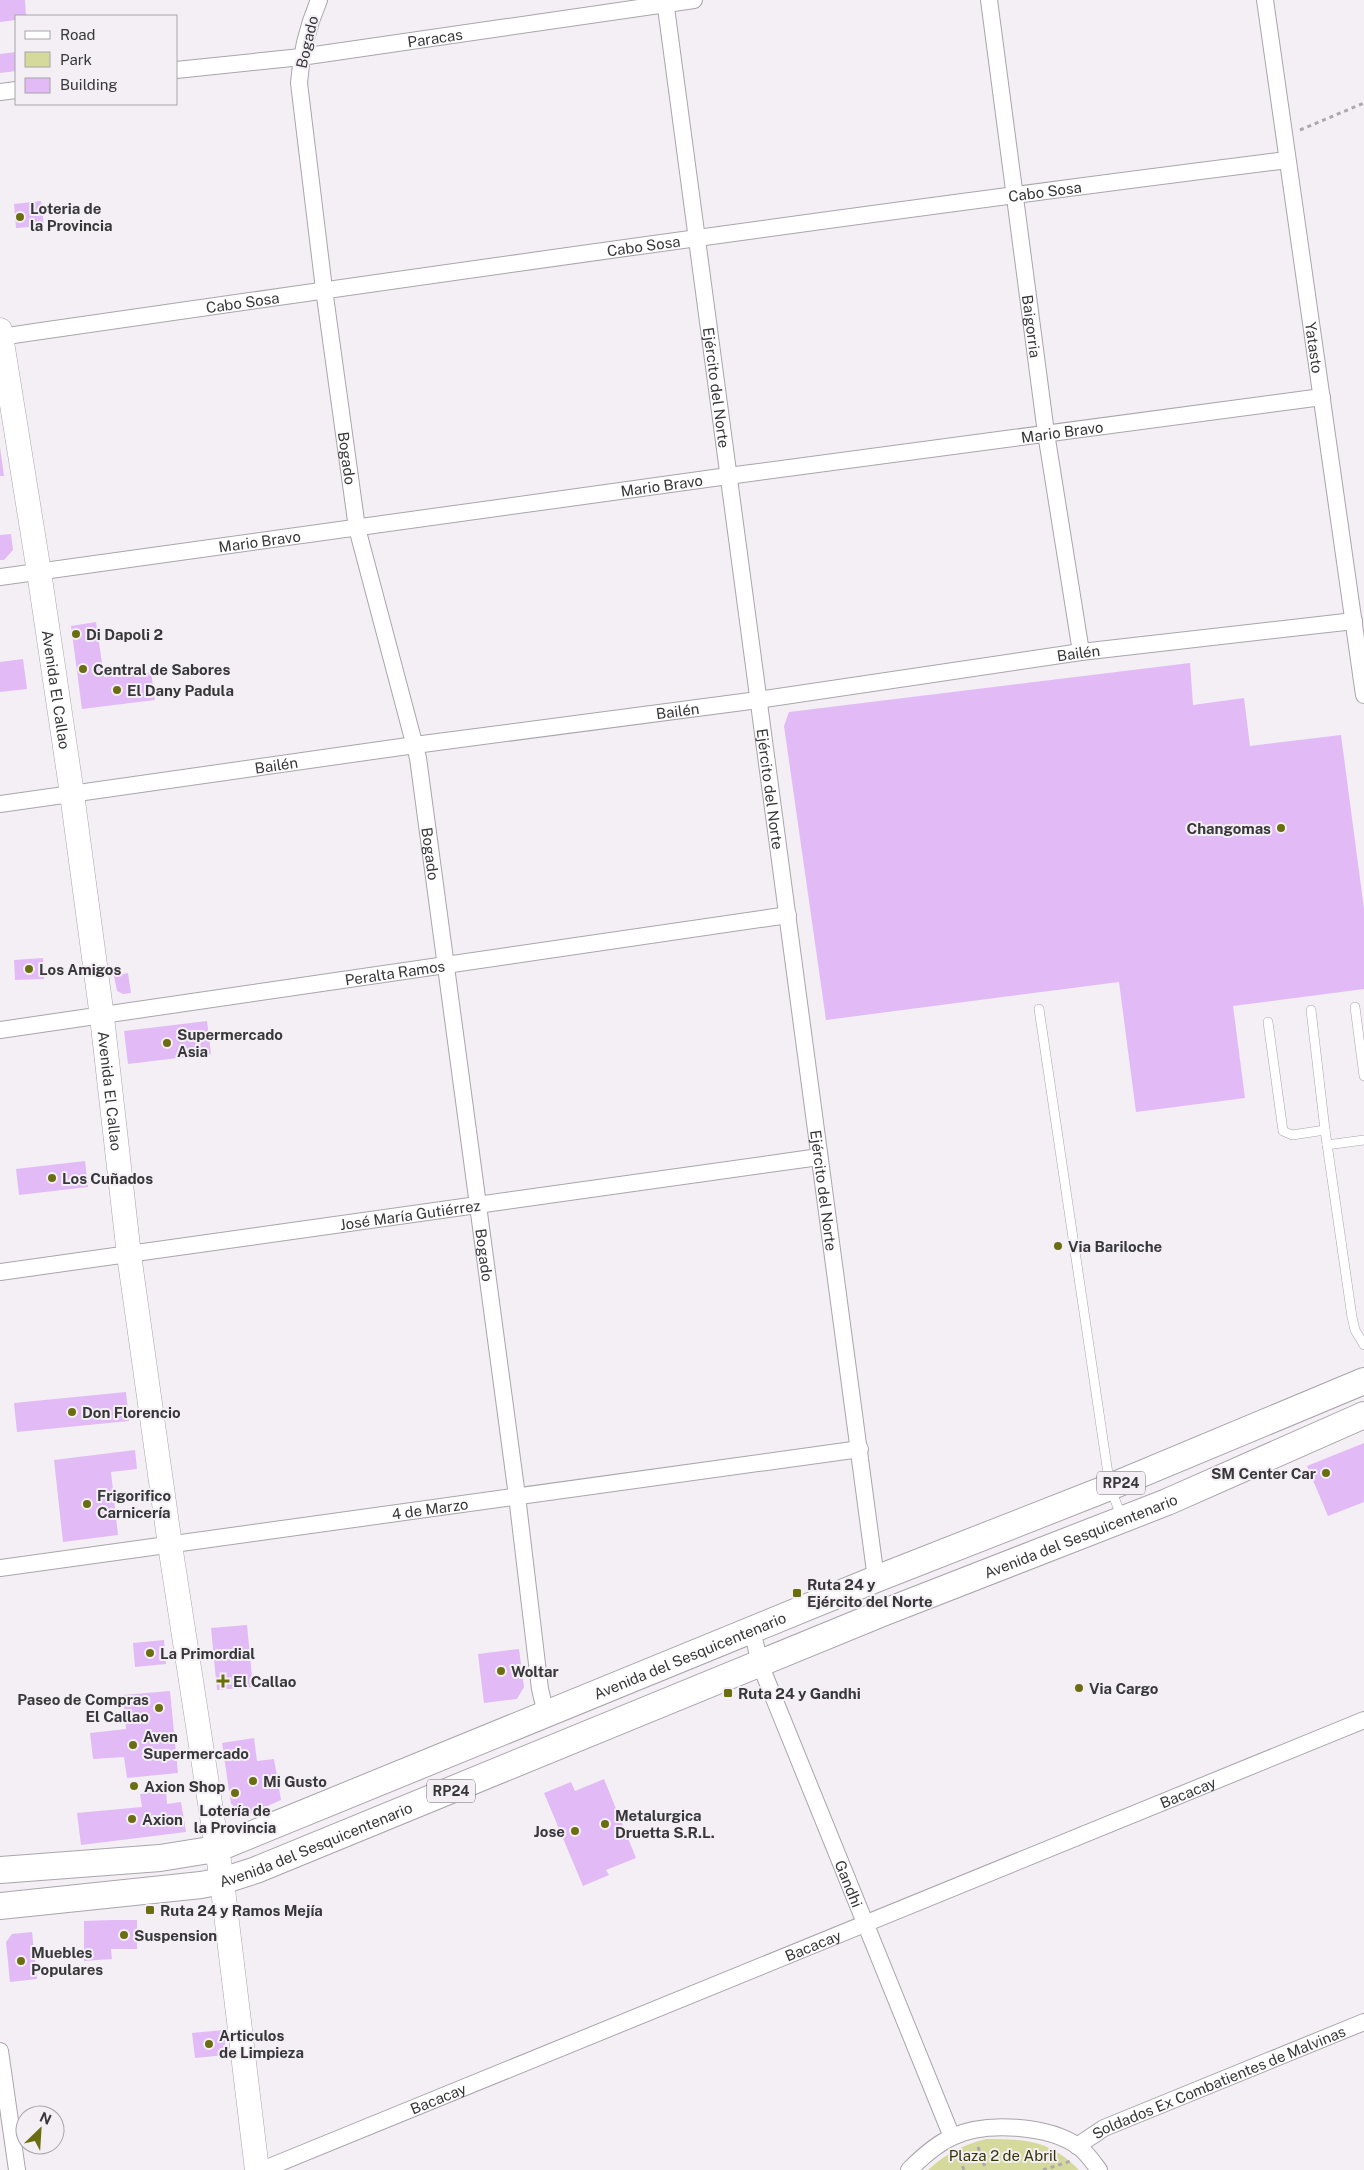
<svg xmlns="http://www.w3.org/2000/svg" width="1364" height="2170" viewBox="0 0 1364 2170" font-family="'Public Sans',sans-serif">
<rect width="100%" height="100%" fill="#f3eff5"/>
<path fill="#d5da9c" d="M 986,2139 C 1026,2139 1049,2140 1079,2170 L 928,2170 C 948,2152 961,2146 986,2139 Z"/>
<g fill="#e2baf6">
<path d="M 0,0 L 25,0 L 26,16 L 16,16 L 16,20 L 0,22 Z"/>
<path d="M 16,52 L 16,71 L 0,73 L 0,54 Z"/>
<path d="M 41,201 L 44,226 L 16,228 L 14,204 Z"/>
<path d="M 0,447 L 4,476 L 0,476 Z"/>
<path d="M 11,534 L 13,550 L 4,560 L 0,560 L 0,535 Z"/>
<path d="M 96,622 L 104,677 L 151,672 L 155,700 L 82,709 L 71,626 Z"/>
<path d="M 23,659 L 27,689 L 0,692 L 0,662 Z"/>
<path d="M 1190,663 L 1193,705 L 1244,698 L 1250,746 L 1341,735 L 1364,909 L 1364,989 L 1233,1006 L 1245,1098 L 1136,1112 L 1119,982 L 826,1020 L 784,726 L 789,712 Z"/>
<path d="M 43,958 L 44,979 L 15,980 L 14,960 Z"/>
<path d="M 128,973 L 131,993 L 123,994 L 117,991 L 114,976 Z"/>
<path d="M 207,1021 L 211,1054 L 128,1064 L 124,1031 Z"/>
<path d="M 85,1161 L 88,1187 L 19,1195 L 16,1169 Z"/>
<path d="M 126,1392 L 129,1421 L 17,1432 L 14,1403 Z"/>
<path d="M 1364,1443 L 1364,1502 L 1328,1516 L 1307,1466 Z"/>
<path d="M 135,1450 L 137,1469 L 111,1472 L 118,1535 L 63,1542 L 54,1460 Z"/>
<path d="M 247,1625 L 253,1687 L 217,1690 L 211,1628 Z"/>
<path d="M 164,1640 L 166,1664 L 135,1667 L 133,1643 Z"/>
<path d="M 519,1649 L 524,1687 L 517,1699 L 484,1703 L 478,1654 Z"/>
<path d="M 170,1691 L 178,1773 L 127,1778 L 124,1757 L 93,1759 L 90,1733 L 126,1729 L 123,1695 Z"/>
<path d="M 254,1738 L 257,1761 L 274,1759 L 281,1800 L 247,1815 L 231,1804 L 222,1743 Z"/>
<path d="M 604,1779 L 636,1858 L 606,1870 L 609,1875 L 583,1886 L 544,1793 L 571,1782 L 575,1791 Z"/>
<path d="M 166,1791 L 167,1804 L 181,1802 L 186,1832 L 81,1845 L 77,1813 L 142,1807 L 140,1794 Z"/>
<path d="M 112,1920 L 137,1920 L 137,1949 L 111,1949 L 112,1959 L 84,1961 L 84,1921 Z"/>
<path d="M 32,1932 L 37,1979 L 10,1982 L 6,1942 L 12,1934 Z"/>
<path d="M 224,2030 L 226,2055 L 195,2058 L 192,2033 Z"/>
</g>
<g fill="none" stroke-linecap="round" stroke-linejoin="round">
<defs>
<g id="lane">
<path d="M 1355,1007 L 1364,1076"/>
<path d="M 1039,1009 L 1110,1487 L 1122,1518"/>
<path d="M 1311,1010 L 1325,1130 L 1352,1317 L 1355,1330 L 1364,1345"/>
<path d="M 1268,1022 L 1283,1131 L 1292,1135 L 1325,1130"/>
<path d="M 1327,1145 L 1364,1140"/>
</g>
<g id="street">
<path id="s1" d="M 319,0 C 307,28 301,53 299,83 L 324,289 L 357,528 L 418,758 L 517,1496 L 540,1689 L 546,1714"/>
<path id="s2" d="M 665,0 L 876,1579"/>
<path id="s3" d="M 989,0 L 1046,433 L 1081,652"/>
<path id="s4" d="M 1265,0 L 1364,695"/>
<path id="s5" d="M 176,70 L 301,57 L 694,0"/>
<path d="M 0,92 L 16,90"/>
<path id="s6" d="M 0,337 C 429,275 857,214 1287,160"/>
<path id="s7" d="M 0,577 L 728,476 L 1322,397"/>
<path id="s8" d="M 0,804 L 415,745 L 758,700 L 1081,652 L 1354,621"/>
<path id="s9" d="M 0,1030 L 788,915"/>
<path id="s10" d="M 0,1272 L 819,1157"/>
<path id="s11" d="M 0,1568 L 860,1449"/>
<path id="s12" d="M 752,1630 L 760,1664 L 952,2137"/>
<path d="M 0,2051 L 17,2170"/>
<path id="s13" d="M 1077,2146 L 1104,2128 L 1364,2022"/>
<path id="s14" d="M 262,2170 L 1364,1720"/>
<path d="M 909,2170 C 922,2157 935,2145 952,2137 C 985,2121 1049,2125 1079,2147 C 1087,2153 1093,2162 1099,2170"/>
</g>
<g id="secondary">
<path id="s15" d="M 0,330 L 39,572 L 72,794 L 102,1017 L 129,1255 L 170,1545 L 222,1881 L 257,2170"/>
</g>
<g id="primary">
<path id="s16" d="M 0,1870 L 160,1858 L 216,1849 L 876,1579 L 1110,1487 L 1364,1381"/>
<path id="s17" d="M 0,1906 L 201,1885 L 222,1881 L 256,1870 L 885,1612 L 1167,1502 L 1364,1415"/>
</g>
</defs>
<use href="#lane" stroke="#a9a5ab" stroke-width="10"/>
<use href="#street" stroke="#a9a5ab" stroke-width="18"/>
<use href="#secondary" stroke="#a9a5ab" stroke-width="25"/>
<use href="#primary" stroke="#a9a5ab" stroke-width="28"/>
<g stroke="#aca9ad" stroke-width="3" stroke-dasharray="4 4" stroke-linecap="butt">
<path d="M 1300,130 L 1364,103"/>
<path d="M 978,2147 L 986,2170"/>
<path d="M 957,2151 L 964,2170"/>
<path d="M 1043,2170 L 1071,2161"/>
</g>
<use href="#lane" stroke="#fff" stroke-width="9"/>
<use href="#street" stroke="#fff" stroke-width="16"/>
<use href="#secondary" stroke="#fff" stroke-width="24"/>
<use href="#primary" stroke="#fff" stroke-width="26"/>
</g>
<g fill="#6a6d10" stroke="#f3eff5" stroke-width="2">
<circle cx="20" cy="217" r="5"/>
<circle cx="76" cy="634" r="5"/>
<circle cx="83" cy="669" r="5"/>
<circle cx="117" cy="690" r="5"/>
<circle cx="1281" cy="828" r="5"/>
<circle cx="29" cy="969" r="5"/>
<circle cx="167" cy="1043" r="5"/>
<circle cx="52" cy="1178" r="5"/>
<circle cx="1058" cy="1246" r="5"/>
<circle cx="72" cy="1412" r="5"/>
<circle cx="1326" cy="1473" r="5"/>
<circle cx="87" cy="1504" r="5"/>
<rect x="792" y="1588" width="10" height="10" rx="2.5"/>
<circle cx="150" cy="1653" r="5"/>
<circle cx="501" cy="1671" r="5"/>
<path d="M220.5 1673.5h5v5h5v5h-5v5h-5v-5h-5v-5h5z"/>
<circle cx="1079" cy="1688" r="5"/>
<rect x="723" y="1688" width="10" height="10" rx="2.5"/>
<circle cx="159" cy="1708" r="5"/>
<circle cx="133" cy="1745" r="5"/>
<circle cx="253" cy="1781" r="5"/>
<circle cx="134" cy="1786" r="5"/>
<circle cx="235" cy="1793" r="5"/>
<circle cx="132" cy="1819" r="5"/>
<circle cx="605" cy="1824" r="5"/>
<circle cx="575" cy="1831" r="5"/>
<rect x="145" y="1905" width="10" height="10" rx="2.5"/>
<circle cx="124" cy="1935" r="5"/>
<circle cx="21" cy="1961" r="5"/>
<circle cx="209" cy="2044" r="5"/>
</g>
<g text-anchor="middle" dominant-baseline="central" stroke-width="4" stroke-linejoin="round" paint-order="stroke">
<g fill="#f3eff5" stroke="#6f6e71" stroke-width="1">
<rect x="1097" y="1471.5" width="48" height="23" rx="4"/>
<rect x="427" y="1779.5" width="48" height="23" rx="4"/>
</g>
<g font-size="14" font-weight="bold" fill="#373638">
<text x="1121" y="1483">RP24</text>
<text x="451" y="1791">RP24</text>
</g>
<g font-size="15" fill="#373638" stroke="#f3eff5">
<text stroke="none"><textPath href="#s5" startOffset="261">Paracas</textPath></text>
<text transform="translate(307 42) rotate(-77)">Bogado</text>
<text stroke="none"><textPath href="#s6" startOffset="1055">Cabo Sosa</textPath></text>
<text stroke="none"><textPath href="#s6" startOffset="650">Cabo Sosa</textPath></text>
<text stroke="none"><textPath href="#s6" startOffset="245">Cabo Sosa</textPath></text>
<text stroke="none"><textPath href="#s3" startOffset="329">Baigorria</textPath></text>
<text stroke="none"><textPath href="#s4" startOffset="351">Yatasto</textPath></text>
<text stroke="none"><textPath href="#s2" startOffset="391">Ejército del Norte</textPath></text>
<text stroke="none"><textPath href="#s7" startOffset="1072">Mario Bravo</textPath></text>
<text stroke="none"><textPath href="#s1" startOffset="464">Bogado</textPath></text>
<text stroke="none"><textPath href="#s7" startOffset="668">Mario Bravo</textPath></text>
<text stroke="none"><textPath href="#s7" startOffset="262">Mario Bravo</textPath></text>
<text stroke="none"><textPath href="#s8" startOffset="1089">Bailén</textPath></text>
<text stroke="none"><textPath href="#s15" startOffset="364">Avenida El Callao</textPath></text>
<text stroke="none"><textPath href="#s8" startOffset="684">Bailén</textPath></text>
<text stroke="none"><textPath href="#s8" startOffset="279">Bailén</textPath></text>
<text stroke="none"><textPath href="#s2" startOffset="796">Ejército del Norte</textPath></text>
<text stroke="none"><textPath href="#s1" startOffset="869">Bogado</textPath></text>
<text stroke="none"><textPath href="#s9" startOffset="399">Peralta Ramos</textPath></text>
<text stroke="none"><textPath href="#s15" startOffset="769">Avenida El Callao</textPath></text>
<text stroke="none"><textPath href="#s2" startOffset="1201">Ejército del Norte</textPath></text>
<text stroke="none"><textPath href="#s10" startOffset="414">José María Gutiérrez</textPath></text>
<text stroke="none"><textPath href="#s1" startOffset="1274">Bogado</textPath></text>
<text stroke="none"><textPath href="#s11" startOffset="434">4 de Marzo</textPath></text>
<text stroke="none"><textPath href="#s17" startOffset="1149">Avenida del Sesquicentenario</textPath></text>
<text stroke="none"><textPath href="#s16" startOffset="729">Avenida del Sesquicentenario</textPath></text>
<text stroke="none"><textPath href="#s14" startOffset="1000">Bacacay</textPath></text>
<text stroke="none"><textPath href="#s17" startOffset="324">Avenida del Sesquicentenario</textPath></text>
<text stroke="none"><textPath href="#s12" startOffset="272">Gandhi</textPath></text>
<text stroke="none"><textPath href="#s14" startOffset="595">Bacacay</textPath></text>
<text stroke="none"><textPath href="#s13" startOffset="156">Soldados Ex Combatientes de Malvinas</textPath></text>
<text stroke="none"><textPath href="#s14" startOffset="190">Bacacay</textPath></text>
</g>
<g font-size="15" font-weight="bold" fill="#373638" stroke="#f3eff5" text-anchor="start">
<text x="30" y="208">Loteria de<tspan x="30" dy="17">la Provincia</tspan></text>
<text x="86" y="634">Di Dapoli 2</text>
<text x="93" y="669">Central de Sabores</text>
<text x="127" y="690">El Dany Padula</text>
<text x="1271" y="828" text-anchor="end">Changomas</text>
<text x="39" y="969">Los Amigos</text>
<text x="177" y="1034">Supermercado<tspan x="177" dy="17">Asia</tspan></text>
<text x="62" y="1178">Los Cuñados</text>
<text x="1068" y="1246">Via Bariloche</text>
<text x="82" y="1412">Don Florencio</text>
<text x="1316" y="1473" text-anchor="end">SM Center Car</text>
<text x="97" y="1495">Frigorifico<tspan x="97" dy="17">Carnicería</tspan></text>
<text x="807" y="1584">Ruta 24 y<tspan x="807" dy="17">Ejército del Norte</tspan></text>
<text x="160" y="1653">La Primordial</text>
<text x="511" y="1671">Woltar</text>
<text x="233" y="1681">El Callao</text>
<text x="1089" y="1688">Via Cargo</text>
<text x="738" y="1693">Ruta 24 y Gandhi</text>
<text x="149" y="1699" text-anchor="end">Paseo de Compras<tspan x="149" dy="17">El Callao</tspan></text>
<text x="143" y="1736">Aven<tspan x="143" dy="17">Supermercado</tspan></text>
<text x="263" y="1781">Mi Gusto</text>
<text x="144" y="1786">Axion Shop</text>
<text x="235" y="1810" text-anchor="middle">Lotería de<tspan x="235" dy="17">la Provincia</tspan></text>
<text x="615" y="1815">Metalurgica<tspan x="615" dy="17">Druetta S.R.L.</tspan></text>
<text x="142" y="1819">Axion</text>
<text x="565" y="1831" text-anchor="end">Jose</text>
<text x="160" y="1910">Ruta 24 y Ramos Mejía</text>
<text x="134" y="1935">Suspension</text>
<text x="31" y="1952">Muebles<tspan x="31" dy="17">Populares</tspan></text>
<text x="219" y="2035">Articulos<tspan x="219" dy="17">de Limpieza</tspan></text>
</g>
<g font-size="15" fill="#333500" stroke="#f3eff5">
<text x="1003" y="2155">Plaza 2 de Abril</text>
</g>
</g>
<rect x="15" y="15" width="162" height="90" fill="#f3eff5" stroke="#a8a5a9"/>
<rect x="25" y="31" width="25" height="8" fill="#ffffff" stroke="#a8a5a9"/>
<text x="60" y="40" font-size="15" fill="#373638">Road</text>
<rect x="25" y="52" width="25" height="15" fill="#d5da9c" stroke="#a8a5a9"/>
<text x="60" y="65" font-size="15" fill="#373638">Park</text>
<rect x="25" y="78" width="25" height="15" fill="#e2baf6" stroke="#a8a5a9"/>
<text x="60" y="90" font-size="15" fill="#373638">Building</text>
<g transform="translate(40 2130) rotate(25)"><circle r="24" fill="#f3eff5" stroke="#a8a5a9"/>
<path d="M0-4L9 19L0 12L-9 19Z" fill="#6a6d10"/>
<text y="-8" font-size="14" font-weight="bold" text-anchor="middle" fill="#373638">N</text>
</g>
</svg>
